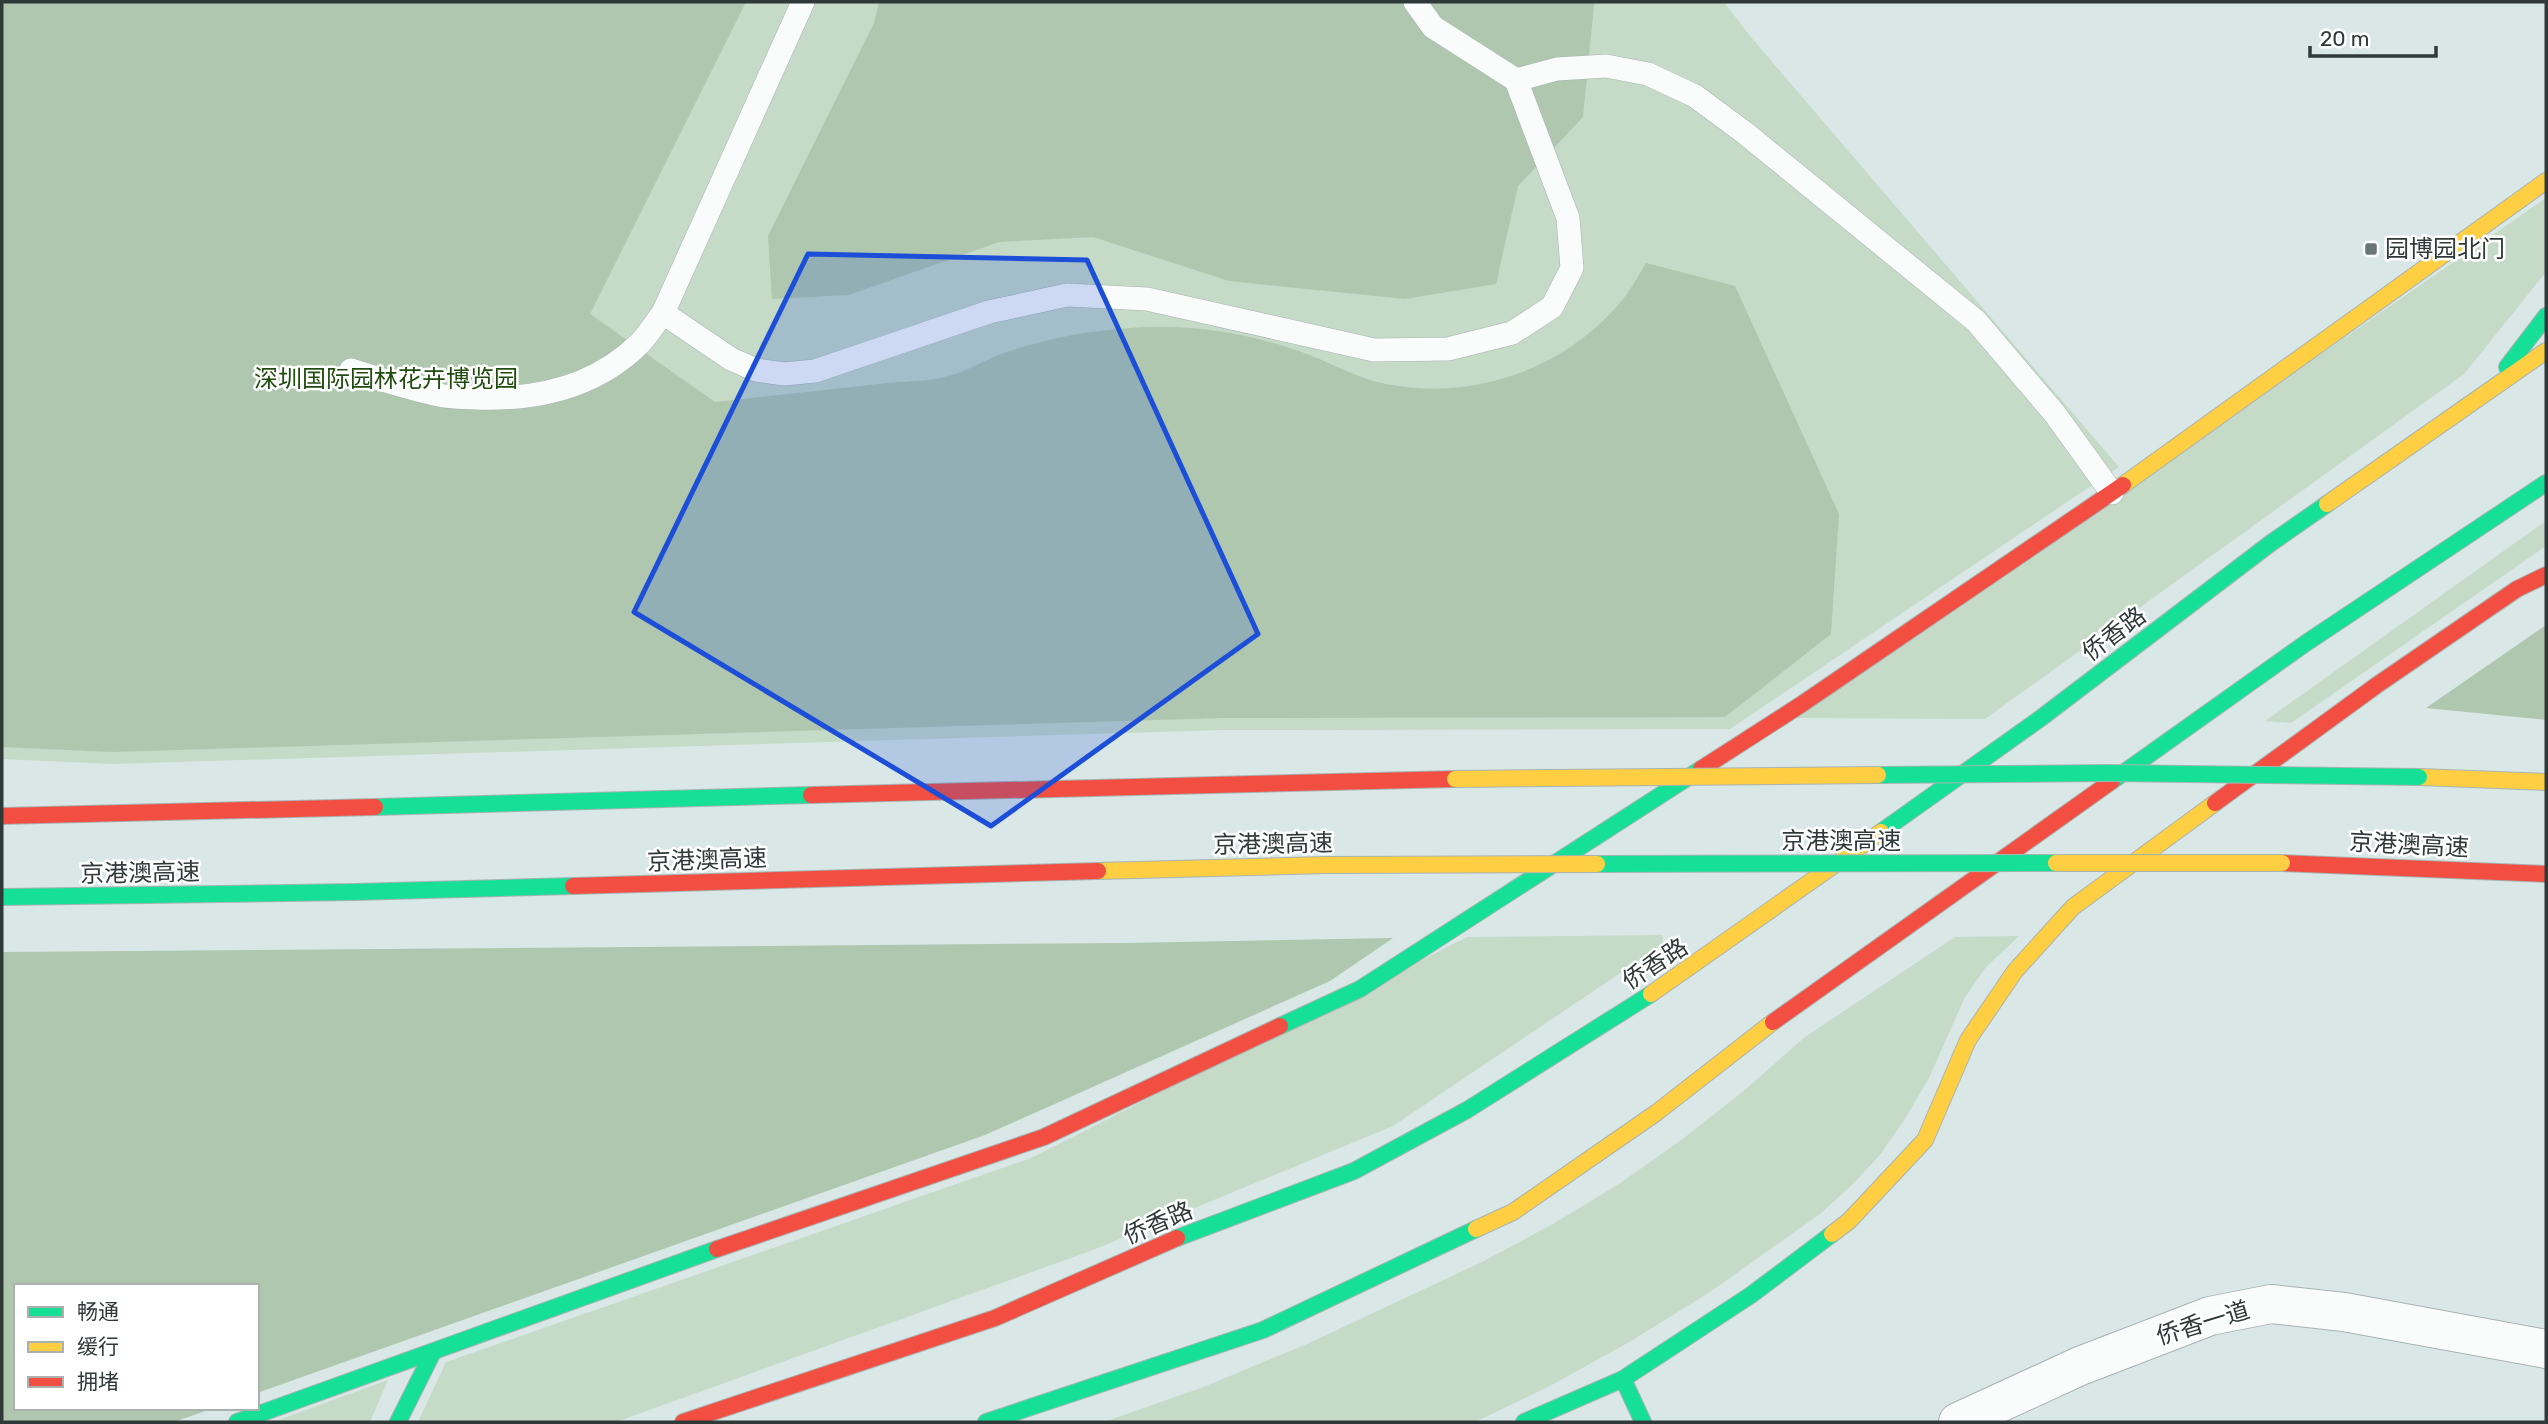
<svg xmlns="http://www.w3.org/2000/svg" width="2548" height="1424" viewBox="0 0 2548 1424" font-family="Rubik,'Noto Sans SC',sans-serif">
<rect width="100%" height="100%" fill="#d9e8e6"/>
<g fill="#c5dac7">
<path d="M 2,2 L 1724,2 L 1750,36 L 2119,467 L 1730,729 L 1223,730 L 112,764 L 2,759 Z"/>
<path d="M 2546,198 L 2546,272 L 2464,374 L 1985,719 L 1796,718 Z"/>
<path d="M 2546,521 L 2546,546 L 2291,723 L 2265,721 Z"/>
<path d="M 1663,935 L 1662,945 L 1393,1126 L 1093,1250 L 616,1422 L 418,1422 L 446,1362 L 1031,1158 L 1467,937 Z"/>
<path d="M 2019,936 L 1986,967 L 1965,997 L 1929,1078 L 1903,1122 L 1879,1156 L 1851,1186 L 1820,1214 L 1710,1292 L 1631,1341 L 1550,1386 L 1475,1422 L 1104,1422 L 1201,1388 L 1307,1344 L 1482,1262 L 1551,1225 L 1619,1184 L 1684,1138 L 1746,1089 L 1805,1037 L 1955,937 Z"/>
<path d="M 388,1380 L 370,1422 L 273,1422 Z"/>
</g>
<g fill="#afc7ae">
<path d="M 2,2 L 746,2 L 590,314 L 715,402 C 769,396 824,390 878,384 C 902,381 929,382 952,375 C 967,371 981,362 996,356 C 1039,340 1084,331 1130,328 C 1190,323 1256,334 1312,356 C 1337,366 1360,379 1386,384 C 1476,402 1571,367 1627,294 C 1634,284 1640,273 1646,263 L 1735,286 L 1839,514 L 1831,634 L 1725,717 L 1222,718 L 112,752 L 2,747 Z"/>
<path d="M 879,2 L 1596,2 L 1594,5 L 1583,117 L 1518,186 L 1496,284 L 1405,299 L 1229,281 L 1093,237 L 999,242 L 849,295 L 772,299 L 768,236 L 874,23 Z"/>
<path d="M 2546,625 L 2546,720 L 2426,708 Z"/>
<path d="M 1393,938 L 1330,981 L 985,1135 L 257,1393 L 257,1286 L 16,1286 L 16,1408 L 214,1408 L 174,1422 L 2,1422 L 2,952 L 1125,943 Z"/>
</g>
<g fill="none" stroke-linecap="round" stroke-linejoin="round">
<defs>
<g id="lane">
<path d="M 1415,2 L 1433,27 L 1516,80 L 1557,69 L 1606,66 L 1648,74 L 1695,96 L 1745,133 L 1976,321 L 2055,414 L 2112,493"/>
<path d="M 663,313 L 731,359 L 756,370 L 784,374 L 815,371 L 989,312 L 1067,295 L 1147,299 L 1374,350 L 1448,349 L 1512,333 L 1552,307 L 1572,268 L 1568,218 L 1516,80"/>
<path d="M 351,370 C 382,380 413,390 444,396 C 455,398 466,397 477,398 C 536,400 596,387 640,343 C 648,335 655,323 663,313 L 803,2"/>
</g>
<path id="street" d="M 1958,1422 L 2080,1366 L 2210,1316 L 2271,1304 L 2344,1312 L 2546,1349"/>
<g id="fast">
<path d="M 2507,367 L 2546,316"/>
<path d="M 2112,781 L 2306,643 L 2546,483"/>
<path d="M 375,807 L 811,795"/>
<path d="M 1881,832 L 2041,718 L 2271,543 L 2327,504"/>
<path d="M 2,897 L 354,892 L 573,886"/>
<path d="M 1280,1026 L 1360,989 L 1701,769"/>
<path d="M 1177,1238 L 1354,1171 L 1467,1110 L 1651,994"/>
<path d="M 1623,1379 L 1643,1422"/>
<path d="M 237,1422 L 717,1249"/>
<path d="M 398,1422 L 433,1352"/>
<path d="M 986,1422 L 1263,1330 L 1476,1229"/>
<path d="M 1524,1422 L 1623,1379 L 1751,1295 L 1832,1234"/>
</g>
<g id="slow">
<path d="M 2123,485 L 2546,181"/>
<path d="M 2327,504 L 2546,351"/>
<path d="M 2419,777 L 2546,782"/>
<path d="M 1098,871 L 1326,865"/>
<path d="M 1651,994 L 1881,832"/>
<path d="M 1476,1229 L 1513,1212 L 1656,1113 L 1773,1022"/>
<path d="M 1832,1234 L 1849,1221 L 1925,1140 L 1968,1040 L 2015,971 L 2073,907 L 2215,803"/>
</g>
<g id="jam">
<path d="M 1701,769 L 1802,704 L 2123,485"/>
<path d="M 811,795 L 1455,779"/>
<path d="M 2215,803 L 2377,685 L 2517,589 L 2546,575"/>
<path d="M 2,816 L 375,807"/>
<path d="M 2282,863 L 2546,874"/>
<path d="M 573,886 L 1098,871"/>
<path d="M 1773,1022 L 2112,781"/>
<path d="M 717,1249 L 1044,1137 L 1280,1026"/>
<path d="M 683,1422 L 995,1318 L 1177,1238"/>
</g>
</defs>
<use href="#lane" stroke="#a8b3b2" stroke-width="24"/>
<use href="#street" stroke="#a8b3b2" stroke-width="40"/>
<use href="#fast" stroke="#a8b3b2" stroke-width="18"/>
<use href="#slow" stroke="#a8b3b2" stroke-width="18"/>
<use href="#jam" stroke="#a8b3b2" stroke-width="18"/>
<use href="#lane" stroke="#f9fcfb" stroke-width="23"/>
<use href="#street" stroke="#f9fcfb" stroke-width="38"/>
<use href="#fast" stroke="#16e098" stroke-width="16"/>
<use href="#slow" stroke="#ffcf43" stroke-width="16"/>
<use href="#jam" stroke="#f24e42" stroke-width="16"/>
<defs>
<g id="fast-bridge">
<path d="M 1878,775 L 2107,773 L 2419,777"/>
<path d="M 1597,864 L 2056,863"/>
</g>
<g id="slow-bridge">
<path d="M 1455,779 L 1878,775"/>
<path d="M 2056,863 L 2282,863"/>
<path d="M 1326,865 L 1597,864"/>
</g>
</defs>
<use href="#fast-bridge" stroke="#a8b3b2" stroke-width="18" stroke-linecap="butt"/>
<use href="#slow-bridge" stroke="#a8b3b2" stroke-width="18" stroke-linecap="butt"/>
<use href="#fast-bridge" stroke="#16e098" stroke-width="16"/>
<use href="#slow-bridge" stroke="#ffcf43" stroke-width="16"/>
</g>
<path fill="#1d4ed8" fill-opacity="0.2" stroke="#1d4ed8" stroke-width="5" stroke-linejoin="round" d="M 808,254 L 1087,260 L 1258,634 L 991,826 L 634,612 Z"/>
<rect fill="#6a7675" stroke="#fff" stroke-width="2.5" x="2364" y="242" width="14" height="14" rx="3.5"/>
<g text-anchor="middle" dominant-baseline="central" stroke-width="5" stroke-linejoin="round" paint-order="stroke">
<g font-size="24" fill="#2f3938" stroke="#fff" text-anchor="start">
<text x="2385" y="249">园博园北门</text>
</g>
<g font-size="24" fill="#214c0f" stroke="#fff">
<text x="386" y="379">深圳国际园林花卉博览园</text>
</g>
<g font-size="24" fill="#2f3938" stroke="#fff">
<text transform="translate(2114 634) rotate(-37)">侨香路</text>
<text x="1841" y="841">京港澳高速</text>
<text transform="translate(1273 844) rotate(-1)">京港澳高速</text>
<text transform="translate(2409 845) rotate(3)">京港澳高速</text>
<text transform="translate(707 860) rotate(-2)">京港澳高速</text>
<text transform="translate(140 873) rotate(-1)">京港澳高速</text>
<text transform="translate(1655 964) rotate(-33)">侨香路</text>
<text transform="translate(1158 1223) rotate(-23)">侨香路</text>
<text transform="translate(2203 1323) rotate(-17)">侨香一道</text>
</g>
</g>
<rect width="2548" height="1424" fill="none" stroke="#2f3938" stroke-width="7"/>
<rect x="14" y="1284" width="245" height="126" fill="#ffffff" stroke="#acb0af" stroke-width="2"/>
<rect x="28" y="1307" width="35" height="10" fill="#16e098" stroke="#acb0af" stroke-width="2"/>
<text x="77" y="1319" font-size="21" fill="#2f3938">畅通</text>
<rect x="28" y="1342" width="35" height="10" fill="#ffcf43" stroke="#acb0af" stroke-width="2"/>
<text x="77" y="1354" font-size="21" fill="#2f3938">缓行</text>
<rect x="28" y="1377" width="35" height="10" fill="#f24e42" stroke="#acb0af" stroke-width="2"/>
<text x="77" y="1389" font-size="21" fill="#2f3938">拥堵</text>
<path d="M2310 46v10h126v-10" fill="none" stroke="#2f3938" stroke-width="3.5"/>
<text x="2320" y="46" font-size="21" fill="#2f3938" stroke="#ffffff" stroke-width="5" paint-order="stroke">20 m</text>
</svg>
